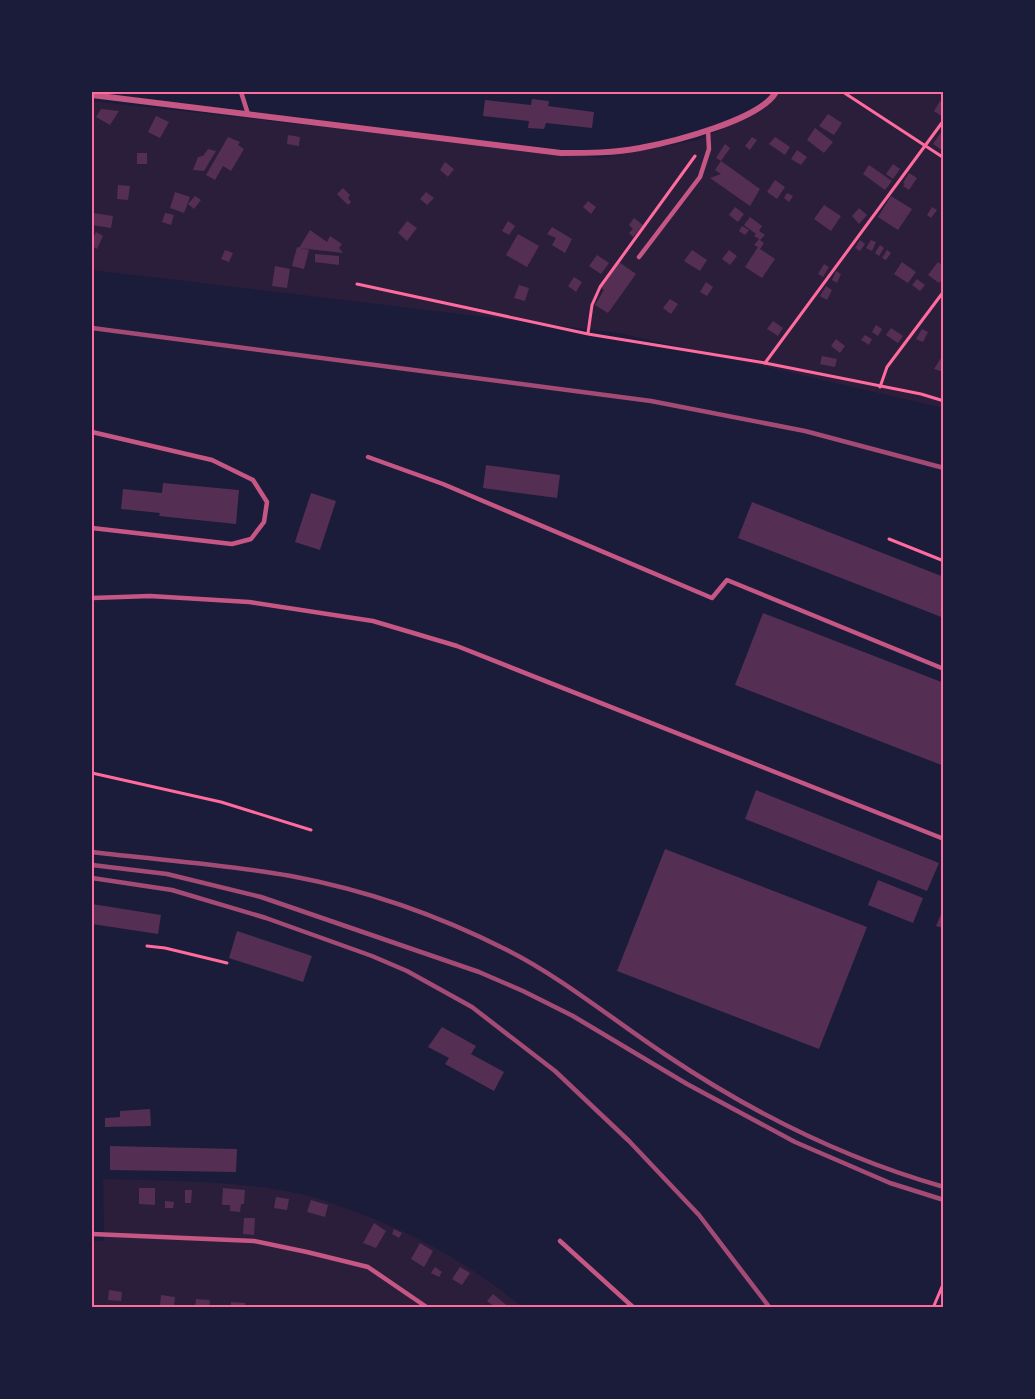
<svg xmlns="http://www.w3.org/2000/svg" width="1035" height="1399" viewBox="0 0 1035 1399" font-family="'Golos Text',sans-serif">
<rect width="100%" height="100%" fill="#1b1b3a"/>
<g fill="#2a1e3b">
<path d="M 770,92 L 943,92 L 943,408 L 619,333 L 92,270 L 92,101 L 601,158 L 698,140 L 763,110 Z"/>
<path d="M 103,1179 C 173,1181 245,1180 313,1197 C 325,1200 336,1205 347,1209 C 411,1231 471,1264 522,1307 L 92,1308 L 92,1241 L 104,1241 Z"/>
</g>
<g fill="#542f53">
<path d="M 532,99 L 549,101 L 548,106 L 594,112 L 592,128 L 546,123 L 544,129 L 528,128 L 529,121 L 483,116 L 485,100 L 531,105 Z"/>
<path d="M 940,101 L 944,103 L 943,117 L 934,111 Z"/>
<path d="M 101,109 L 119,111 L 110,125 L 96,117 Z"/>
<path d="M 828,114 L 842,123 L 834,135 L 819,126 Z"/>
<path d="M 156,116 L 169,122 L 160,138 L 148,132 Z"/>
<path d="M 815,128 L 833,142 L 824,153 L 807,140 Z"/>
<path d="M 944,128 L 944,147 L 942,150 L 933,144 Z"/>
<path d="M 288,135 L 300,137 L 299,146 L 287,144 Z"/>
<path d="M 228,137 L 240,142 L 238,145 L 244,149 L 231,171 L 223,166 L 215,180 L 206,175 Z"/>
<path d="M 752,137 L 757,140 L 750,150 L 745,146 Z"/>
<path d="M 775,137 L 790,147 L 785,155 L 769,144 Z"/>
<path d="M 725,144 L 730,148 L 721,161 L 716,158 Z"/>
<path d="M 208,149 L 216,151 L 204,171 L 193,170 L 198,157 L 203,156 Z"/>
<path d="M 797,150 L 807,157 L 801,165 L 791,159 Z"/>
<rect x="137" y="153" width="10" height="11"/>
<path d="M 721,161 L 760,189 L 750,206 L 710,178 L 721,174 L 715,170 Z"/>
<path d="M 445,162 L 454,169 L 448,177 L 440,170 Z"/>
<path d="M 893,164 L 900,169 L 893,179 L 886,174 Z"/>
<path d="M 869,165 L 892,181 L 885,190 L 863,174 Z"/>
<path d="M 909,173 L 917,178 L 909,190 L 903,186 L 905,184 L 903,183 Z"/>
<path d="M 775,180 L 785,187 L 777,199 L 767,192 Z"/>
<path d="M 118,185 L 130,186 L 128,200 L 117,199 Z"/>
<path d="M 343,188 L 350,195 L 348,198 L 351,202 L 348,205 L 337,194 Z"/>
<path d="M 175,192 L 190,197 L 184,213 L 170,208 Z"/>
<path d="M 426,192 L 434,198 L 427,205 L 420,199 Z"/>
<path d="M 787,193 L 793,196 L 789,202 L 784,198 Z"/>
<path d="M 195,196 L 201,200 L 194,209 L 188,204 Z"/>
<path d="M 891,196 L 912,209 L 898,230 L 878,217 Z"/>
<path d="M 588,201 L 596,207 L 591,214 L 583,207 Z"/>
<path d="M 824,205 L 841,216 L 831,231 L 814,219 Z"/>
<path d="M 735,207 L 744,214 L 738,222 L 729,215 Z"/>
<path d="M 932,207 L 937,210 L 931,218 L 927,215 Z"/>
<path d="M 859,208 L 867,215 L 859,224 L 852,216 Z"/>
<path d="M 93,213 L 113,216 L 111,228 L 92,225 Z"/>
<path d="M 165,213 L 174,215 L 171,225 L 162,222 Z"/>
<path d="M 750,217 L 762,226 L 759,231 L 765,235 L 760,240 L 764,243 L 760,249 L 775,259 L 762,278 L 745,267 L 758,247 L 754,245 L 759,239 L 754,236 L 756,234 L 744,225 Z"/>
<path d="M 634,218 L 643,225 L 633,237 L 629,233 L 633,229 L 629,225 Z"/>
<path d="M 407,221 L 417,228 L 407,241 L 398,233 Z"/>
<path d="M 508,221 L 515,226 L 509,235 L 502,231 Z"/>
<path d="M 742,226 L 749,230 L 745,235 L 739,231 Z"/>
<path d="M 552,227 L 572,239 L 565,253 L 552,245 L 556,238 L 547,234 Z"/>
<path d="M 310,230 L 327,242 L 330,236 L 342,244 L 339,248 L 343,253 L 299,248 Z"/>
<path d="M 96,232 L 103,236 L 97,249 L 92,246 L 92,240 Z"/>
<path d="M 518,234 L 539,246 L 527,267 L 506,255 Z"/>
<path d="M 860,240 L 865,244 L 860,251 L 855,248 Z"/>
<path d="M 871,240 L 876,242 L 872,251 L 866,248 Z"/>
<path d="M 880,245 L 884,248 L 879,256 L 875,253 Z"/>
<path d="M 297,247 L 309,250 L 304,269 L 292,266 Z"/>
<path d="M 225,250 L 233,253 L 229,262 L 221,259 Z"/>
<path d="M 692,250 L 707,260 L 700,271 L 684,261 Z"/>
<path d="M 729,250 L 737,256 L 730,265 L 722,259 Z"/>
<path d="M 887,250 L 891,253 L 886,260 L 882,258 Z"/>
<path d="M 315,254 L 339,256 L 339,265 L 315,262 Z"/>
<path d="M 597,255 L 609,263 L 601,274 L 589,266 Z"/>
<path d="M 619,262 L 636,274 L 608,313 L 595,305 L 604,290 L 601,288 Z"/>
<path d="M 902,262 L 916,272 L 908,283 L 894,274 Z"/>
<path d="M 938,262 L 944,267 L 944,278 L 939,283 L 928,275 Z"/>
<path d="M 824,264 L 829,267 L 823,277 L 818,274 Z"/>
<path d="M 275,266 L 290,269 L 287,288 L 272,286 Z"/>
<path d="M 836,271 L 841,274 L 837,283 L 832,280 Z"/>
<path d="M 574,277 L 582,282 L 576,292 L 568,286 Z"/>
<path d="M 917,279 L 925,285 L 920,291 L 912,285 Z"/>
<path d="M 706,282 L 713,287 L 707,296 L 700,292 Z"/>
<path d="M 519,285 L 529,288 L 525,301 L 514,298 Z"/>
<path d="M 826,286 L 832,290 L 827,300 L 820,296 Z"/>
<path d="M 670,299 L 678,304 L 671,314 L 663,308 Z"/>
<path d="M 773,321 L 783,328 L 778,336 L 767,329 Z"/>
<path d="M 876,325 L 882,329 L 878,336 L 872,332 Z"/>
<path d="M 891,328 L 903,336 L 898,343 L 886,335 Z"/>
<path d="M 922,329 L 928,332 L 923,342 L 916,339 Z"/>
<path d="M 865,335 L 872,339 L 869,345 L 861,340 Z"/>
<path d="M 836,339 L 845,346 L 840,353 L 831,346 Z"/>
<path d="M 822,356 L 837,359 L 835,367 L 820,364 Z"/>
<path d="M 941,358 L 944,359 L 944,372 L 934,369 Z"/>
<path d="M 486,465 L 560,475 L 557,498 L 483,488 Z"/>
<path d="M 163,483 L 239,490 L 236,524 L 159,516 L 160,513 L 121,509 L 123,489 L 162,493 Z"/>
<path d="M 311,493 L 336,501 L 320,550 L 295,542 Z"/>
<path d="M 752,502 L 944,577 L 944,618 L 738,538 Z"/>
<path d="M 763,613 L 944,683 L 944,766 L 735,685 Z"/>
<path d="M 756,790 L 939,863 L 927,891 L 745,819 Z"/>
<path d="M 665,849 L 867,927 L 819,1049 L 617,971 Z"/>
<path d="M 878,880 L 923,898 L 913,923 L 868,905 Z"/>
<path d="M 92,904 L 161,915 L 158,934 L 92,924 Z"/>
<path d="M 944,907 L 944,928 L 936,926 Z"/>
<path d="M 237,931 L 312,956 L 303,982 L 229,958 Z"/>
<path d="M 442,1027 L 476,1046 L 471,1054 L 504,1072 L 494,1091 L 445,1064 L 449,1058 L 428,1047 Z"/>
<path d="M 150,1109 L 151,1126 L 105,1127 L 105,1118 L 120,1117 L 120,1111 Z"/>
<path d="M 110,1146 L 237,1149 L 236,1172 L 110,1170 Z"/>
<path d="M 139,1188 L 155,1188 L 155,1205 L 139,1204 Z"/>
<path d="M 223,1188 L 245,1190 L 244,1204 L 241,1204 L 240,1212 L 230,1211 L 230,1205 L 222,1205 Z"/>
<path d="M 185,1190 L 192,1190 L 191,1203 L 185,1203 Z"/>
<path d="M 276,1197 L 289,1199 L 287,1210 L 274,1208 Z"/>
<path d="M 311,1200 L 328,1205 L 325,1217 L 307,1212 Z"/>
<path d="M 165,1201 L 174,1202 L 173,1208 L 165,1208 Z"/>
<path d="M 244,1218 L 255,1218 L 254,1235 L 243,1234 Z"/>
<path d="M 374,1223 L 386,1231 L 376,1248 L 363,1243 Z"/>
<path d="M 394,1229 L 402,1233 L 399,1238 L 392,1234 Z"/>
<path d="M 420,1243 L 433,1251 L 424,1267 L 411,1259 Z"/>
<path d="M 435,1267 L 442,1272 L 439,1277 L 431,1273 Z"/>
<path d="M 460,1267 L 470,1273 L 462,1285 L 452,1279 Z"/>
<path d="M 109,1290 L 122,1292 L 121,1301 L 108,1300 Z"/>
<path d="M 493,1294 L 510,1308 L 496,1308 L 487,1301 Z"/>
<path d="M 161,1295 L 175,1297 L 174,1306 L 160,1305 Z"/>
<path d="M 196,1299 L 210,1300 L 209,1308 L 195,1308 Z"/>
<path d="M 231,1302 L 245,1303 L 244,1308 L 231,1308 Z"/>
</g>
<g fill="none" stroke-linecap="round" stroke-linejoin="round">
<g stroke="#ff6b9d" stroke-width="3">
<path d="M 843,92 L 944,158"/>
<path d="M 357,284 L 588,334 L 765,363 L 921,394 L 944,401"/>
<path d="M 588,333 L 592,305 L 600,287 L 695,156"/>
<path d="M 765,363 L 944,120"/>
<path d="M 880,387 L 887,367 L 944,291"/>
<path d="M 889,539 L 944,561"/>
<path d="M 92,773 L 221,802 L 311,830"/>
<path d="M 147,946 L 165,948 L 227,963"/>
<path d="M 933,1308 L 944,1282"/>
</g>
<g stroke="#c65784" stroke-width="4.5">
<path d="M 241,92 L 248,114"/>
<path d="M 639,257 L 700,177 L 709,149 L 708,130"/>
<path d="M 92,432 L 212,460 L 253,480 L 267,502 L 264,522 L 251,539 L 232,544 L 92,528"/>
<path d="M 368,457 L 443,484 L 712,598 L 727,580 L 944,669"/>
<path d="M 92,598 L 150,596 L 249,602 L 373,621 L 457,646 L 944,839"/>
<path d="M 92,1234 L 254,1241 L 307,1252 L 368,1267 L 428,1308"/>
<path d="M 560,1241 L 634,1308"/>
</g>
<path stroke="#c65784" stroke-width="6" d="M 92,95 L 561,153 C 588,153 614,153 640,148 C 672,142 760,120 776,92"/>
<g stroke="#a44b75" stroke-width="4.5">
<path d="M 92,328 L 651,401 L 805,431 L 944,468"/>
<path d="M 92,852 C 158,860 225,864 291,876 C 366,890 438,915 507,950 C 564,979 613,1020 666,1055 C 751,1112 845,1159 944,1187"/>
<path d="M 92,865 L 167,874 L 261,897 L 479,972 L 523,991 L 573,1016 L 687,1084 L 795,1142 L 890,1183 L 944,1200"/>
<path d="M 92,878 L 172,890 L 266,918 L 372,956 L 407,971 L 472,1007 L 555,1071 L 629,1141 L 699,1215 L 770,1308"/>
</g>
</g>
<rect width="1035" height="1399" fill="none" stroke="#1b1b3a" stroke-width="186"/>
<rect x="93" y="93" width="849" height="1213" fill="none" stroke="#ff6b9d" stroke-width="2"/>
</svg>
